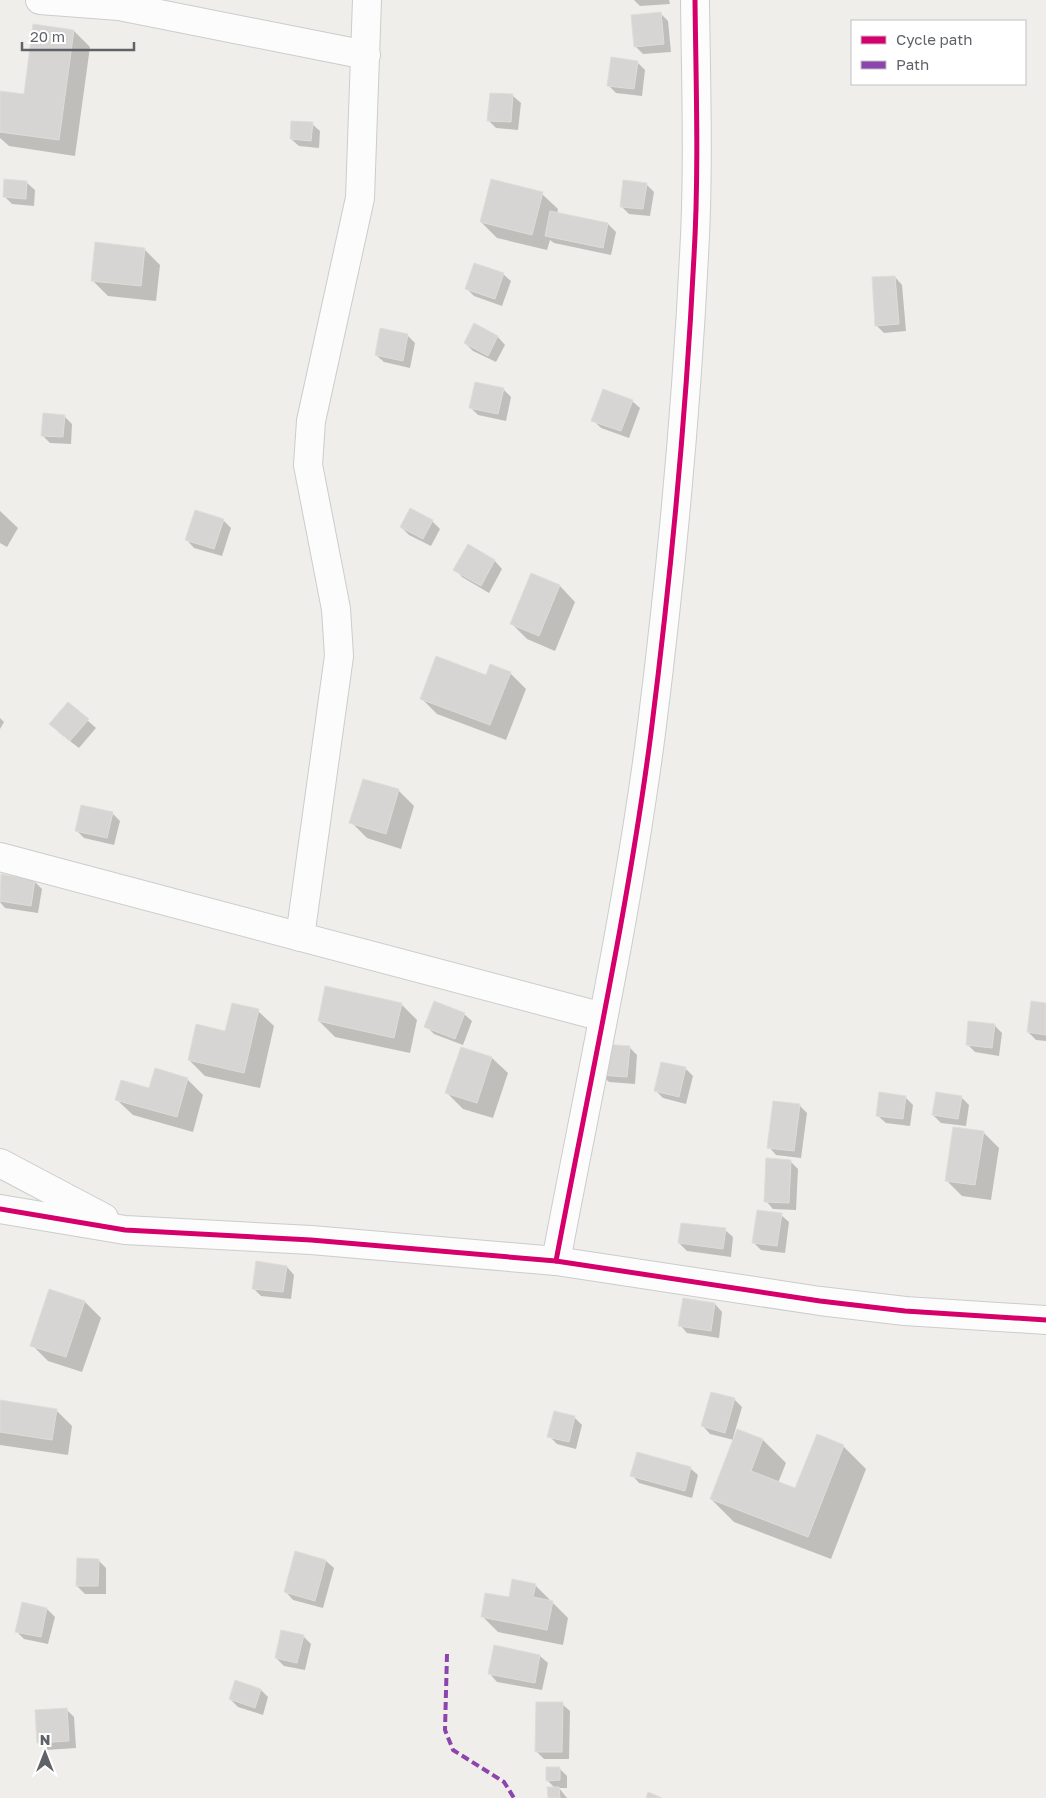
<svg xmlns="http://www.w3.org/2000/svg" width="1046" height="1798" viewBox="0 0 1046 1798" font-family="'Golos Text',sans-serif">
<rect width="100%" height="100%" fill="#efeeea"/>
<g fill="#0003">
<path d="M 634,0 L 669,0 L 670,4 L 640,6 Z"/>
<path d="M 660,13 L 668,21 L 671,52 L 643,54 L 635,46 Z"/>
<path d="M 74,31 L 90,47 L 75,156 L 9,146 L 0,138 L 0,92 L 25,96 Z"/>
<path d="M 637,62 L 645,70 L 642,96 L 616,93 L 608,85 Z"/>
<path d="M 491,94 L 513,96 L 521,103 L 518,130 L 496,128 L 488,120 Z"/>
<path d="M 312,124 L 320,131 L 319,148 L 299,146 L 291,139 Z"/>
<path d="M 27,183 L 35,190 L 34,206 L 12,204 L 4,196 Z"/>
<path d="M 646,184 L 654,192 L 650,216 L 629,214 L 621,206 Z"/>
<path d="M 542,194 L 558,209 L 557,214 L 608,224 L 616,232 L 611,255 L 554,243 L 550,240 L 547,250 L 497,238 L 481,222 Z"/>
<path d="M 144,249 L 160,265 L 156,301 L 108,296 L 92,280 Z"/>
<path d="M 503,274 L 511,281 L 502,306 L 474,296 L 466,288 Z"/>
<path d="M 895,277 L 902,285 L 906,331 L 884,333 L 876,325 Z"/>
<path d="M 407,335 L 415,343 L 410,368 L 384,362 L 376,355 Z"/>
<path d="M 498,337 L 505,345 L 496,362 L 473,351 L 465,343 Z"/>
<path d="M 503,389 L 511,397 L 506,421 L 478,415 L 470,407 Z"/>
<path d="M 632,401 L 640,408 L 629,438 L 601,428 L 593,420 Z"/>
<path d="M 64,416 L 72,424 L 71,444 L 50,443 L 42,435 Z"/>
<path d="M 0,511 L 18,528 L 7,547 L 0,543 Z"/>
<path d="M 223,520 L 231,528 L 222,556 L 194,548 L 187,540 Z"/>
<path d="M 432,521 L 440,529 L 431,546 L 409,535 L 401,527 Z"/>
<path d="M 468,546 L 495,561 L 502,569 L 489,593 L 462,577 L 455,569 Z"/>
<path d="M 532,575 L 560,586 L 575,602 L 555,651 L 527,639 L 511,623 Z"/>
<path d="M 510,673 L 526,689 L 506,740 L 437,714 L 421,698 L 487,677 Z"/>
<path d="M 69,704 L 96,728 L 79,748 L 58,732 Z"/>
<path d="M 0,718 L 4,722 L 0,729 Z"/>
<path d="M 398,790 L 414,806 L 401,849 L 367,838 L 351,822 Z"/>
<path d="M 112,813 L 120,821 L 114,845 L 84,838 L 76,830 Z"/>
<path d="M 2,876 L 34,881 L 42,889 L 38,913 L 5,908 L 0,902 Z"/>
<path d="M 401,1004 L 417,1020 L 410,1053 L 335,1037 L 319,1021 Z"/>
<path d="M 1046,1004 L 1046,1041 L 1036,1040 L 1028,1032 Z"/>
<path d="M 258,1011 L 274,1026 L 260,1088 L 205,1076 L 189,1060 Z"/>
<path d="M 464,1014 L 472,1021 L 463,1045 L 434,1034 L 426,1026 Z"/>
<path d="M 994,1025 L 1002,1033 L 999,1056 L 975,1052 L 967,1044 Z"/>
<path d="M 629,1047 L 637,1055 L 635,1084 L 609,1082 L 602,1075 Z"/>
<path d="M 492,1058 L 508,1073 L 493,1118 L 463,1109 L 447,1093 Z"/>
<path d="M 685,1068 L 693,1076 L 686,1104 L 663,1098 L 655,1090 Z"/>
<path d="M 187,1079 L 203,1095 L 193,1132 L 133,1115 L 117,1100 Z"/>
<path d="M 905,1097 L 913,1105 L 910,1126 L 886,1123 L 878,1116 Z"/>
<path d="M 961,1097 L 969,1105 L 966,1126 L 941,1123 L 933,1115 Z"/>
<path d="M 799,1105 L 807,1113 L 801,1158 L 776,1155 L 769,1147 Z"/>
<path d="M 983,1132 L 999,1148 L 991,1200 L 962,1196 L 946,1180 Z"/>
<path d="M 790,1161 L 798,1169 L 796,1210 L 773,1209 L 766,1201 Z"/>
<path d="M 781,1215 L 789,1222 L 785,1253 L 761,1250 L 753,1242 Z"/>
<path d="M 725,1230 L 733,1237 L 731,1257 L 687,1251 L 679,1243 Z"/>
<path d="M 287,1267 L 294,1275 L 291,1299 L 261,1296 L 253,1288 Z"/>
<path d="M 50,1291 L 85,1302 L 101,1318 L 82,1372 L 48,1361 L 32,1345 Z"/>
<path d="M 715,1304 L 722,1312 L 719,1338 L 687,1333 L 680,1325 Z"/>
<path d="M 734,1399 L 742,1407 L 733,1438 L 735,1438 L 738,1431 L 763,1440 L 786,1463 L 778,1483 L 796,1490 L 843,1446 L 866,1469 L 831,1559 L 734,1522 L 711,1499 L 734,1440 L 710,1434 L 703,1426 Z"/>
<path d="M 0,1402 L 56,1410 L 72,1426 L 68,1455 L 0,1445 Z"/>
<path d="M 574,1417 L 582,1425 L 576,1449 L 557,1444 L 549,1436 Z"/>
<path d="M 690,1468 L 698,1475 L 692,1498 L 639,1483 L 632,1475 Z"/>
<path d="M 296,1552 L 326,1561 L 334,1568 L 323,1608 L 293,1600 L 286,1592 Z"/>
<path d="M 98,1560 L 106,1568 L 106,1594 L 85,1594 L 77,1586 Z"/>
<path d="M 535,1585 L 568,1618 L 563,1645 L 498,1632 L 482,1616 Z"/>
<path d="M 47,1609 L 55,1617 L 48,1644 L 24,1639 L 16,1631 Z"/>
<path d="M 303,1636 L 311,1644 L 305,1670 L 284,1666 L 276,1658 Z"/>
<path d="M 540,1656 L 548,1663 L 542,1690 L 497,1682 L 490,1674 Z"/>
<path d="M 261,1690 L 268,1697 L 263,1715 L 238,1707 L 230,1699 Z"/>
<path d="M 562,1704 L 570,1711 L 569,1759 L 544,1759 L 536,1751 Z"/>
<path d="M 66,1709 L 74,1717 L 76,1748 L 46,1750 L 38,1742 Z"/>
<path d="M 559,1768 L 567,1776 L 567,1788 L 559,1788 L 567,1798 L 549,1798 L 555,1788 L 548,1781 Z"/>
</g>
<g fill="#d6d5d3" stroke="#deddd9">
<path d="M 661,12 L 664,44 L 634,47 L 631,15 Z"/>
<path d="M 33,24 L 74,30 L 59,140 L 0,132 L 0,91 L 24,94 Z"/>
<path d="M 611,57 L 638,61 L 634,89 L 607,86 Z"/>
<path d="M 490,93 L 513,94 L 511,122 L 487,121 Z"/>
<path d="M 291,121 L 313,122 L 311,141 L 290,139 Z"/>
<path d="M 4,179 L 27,181 L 26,199 L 3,197 Z"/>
<path d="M 491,179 L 543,192 L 532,235 L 480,222 Z"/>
<path d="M 623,180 L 647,183 L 643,209 L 620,207 Z"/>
<path d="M 550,211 L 608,223 L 603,248 L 545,236 Z"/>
<path d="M 95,242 L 145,248 L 141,286 L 91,281 Z"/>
<path d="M 474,263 L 504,273 L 495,299 L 465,289 Z"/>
<path d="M 895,276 L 899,324 L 875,326 L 872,277 Z"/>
<path d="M 474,323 L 498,336 L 488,356 L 464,343 Z"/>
<path d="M 380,328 L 408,334 L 403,361 L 375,355 Z"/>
<path d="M 475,382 L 504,388 L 498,414 L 469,408 Z"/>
<path d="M 603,389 L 633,400 L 621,431 L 591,421 Z"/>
<path d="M 43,413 L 65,415 L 63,437 L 41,436 Z"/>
<path d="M 410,508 L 433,520 L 423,539 L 400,527 Z"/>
<path d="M 195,510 L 224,519 L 214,549 L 185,540 Z"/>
<path d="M 468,544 L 495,560 L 481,586 L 453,570 Z"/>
<path d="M 531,573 L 560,585 L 539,636 L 510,624 Z"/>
<path d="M 436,656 L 486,675 L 490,664 L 511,672 L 490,725 L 420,699 Z"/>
<path d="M 68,702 L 89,719 L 70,741 L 49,724 Z"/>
<path d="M 363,779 L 399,789 L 386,834 L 349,823 Z"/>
<path d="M 81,805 L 113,812 L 107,838 L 75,831 Z"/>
<path d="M 1,874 L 35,880 L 31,906 L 0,901 Z"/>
<path d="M 325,986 L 402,1003 L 394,1038 L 318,1021 Z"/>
<path d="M 434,1001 L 465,1013 L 455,1039 L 424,1027 Z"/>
<path d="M 1031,1001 L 1046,1003 L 1046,1035 L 1027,1032 Z"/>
<path d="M 232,1003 L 259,1009 L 244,1073 L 188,1060 L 196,1024 L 225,1031 Z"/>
<path d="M 968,1021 L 995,1024 L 992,1048 L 966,1045 Z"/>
<path d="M 603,1044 L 630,1046 L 627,1077 L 600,1075 Z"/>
<path d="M 461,1047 L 492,1057 L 477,1103 L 445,1093 Z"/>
<path d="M 661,1062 L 686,1067 L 679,1097 L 654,1091 Z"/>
<path d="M 155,1068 L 188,1078 L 177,1117 L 115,1100 L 121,1080 L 149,1088 Z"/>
<path d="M 879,1092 L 906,1096 L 903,1119 L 876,1116 Z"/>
<path d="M 936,1092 L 962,1096 L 958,1119 L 932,1115 Z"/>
<path d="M 773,1101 L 800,1104 L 794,1151 L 767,1148 Z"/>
<path d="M 953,1127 L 984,1131 L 975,1185 L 945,1181 Z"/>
<path d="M 766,1158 L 791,1160 L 789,1203 L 764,1202 Z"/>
<path d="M 757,1210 L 782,1213 L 777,1246 L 752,1243 Z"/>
<path d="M 681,1223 L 726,1228 L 723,1249 L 678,1243 Z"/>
<path d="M 256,1261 L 287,1266 L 283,1292 L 252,1289 Z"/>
<path d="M 49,1289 L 85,1301 L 66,1357 L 30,1346 Z"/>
<path d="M 683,1298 L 715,1303 L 711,1331 L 678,1326 Z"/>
<path d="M 711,1392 L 735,1398 L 725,1433 L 701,1426 Z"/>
<path d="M 0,1400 L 57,1409 L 52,1440 L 0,1432 Z"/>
<path d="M 554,1411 L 575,1416 L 569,1442 L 547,1437 Z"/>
<path d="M 737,1429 L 763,1439 L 751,1471 L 795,1488 L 817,1434 L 844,1445 L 808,1537 L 710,1499 Z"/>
<path d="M 637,1452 L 691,1467 L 685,1491 L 630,1476 Z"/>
<path d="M 295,1551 L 326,1560 L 315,1601 L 284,1592 Z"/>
<path d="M 77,1558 L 99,1559 L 98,1586 L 76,1586 Z"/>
<path d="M 512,1579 L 536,1584 L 533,1597 L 553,1601 L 547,1630 L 481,1617 L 485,1593 L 509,1597 Z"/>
<path d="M 22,1602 L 47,1608 L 41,1637 L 15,1632 Z"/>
<path d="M 281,1630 L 304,1635 L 297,1663 L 275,1658 Z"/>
<path d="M 494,1645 L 540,1655 L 535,1683 L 488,1674 Z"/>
<path d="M 235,1680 L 261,1689 L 255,1708 L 229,1699 Z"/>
<path d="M 536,1702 L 563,1702 L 562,1752 L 535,1752 Z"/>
<path d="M 67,1708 L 69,1741 L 37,1743 L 35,1710 Z"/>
<path d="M 546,1767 L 560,1767 L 560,1780 L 546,1781 Z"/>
<path d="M 547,1787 L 559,1787 L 560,1798 L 548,1798 Z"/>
<path d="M 648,1792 L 662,1798 L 646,1798 Z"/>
</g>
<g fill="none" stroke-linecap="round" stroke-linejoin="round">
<defs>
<g id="minor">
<path d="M 40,0 L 119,6 L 366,55"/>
<path d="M 0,857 L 603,1017"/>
<path d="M 300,937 L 339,656 L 336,609 L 308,465 L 311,421 L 360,198 L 367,0"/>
<path d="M 0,1163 L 104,1218"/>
<path d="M 0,1209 L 125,1230 L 311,1240 L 556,1261 L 820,1301 L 905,1311 L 1046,1320"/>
<path d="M 556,1261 C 589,1086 628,910 651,733 C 671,575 686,415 694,256 C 699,171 696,85 695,0"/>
</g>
</defs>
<use href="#minor" stroke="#cbcccc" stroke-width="30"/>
<use href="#minor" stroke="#fdfcfc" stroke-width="28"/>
<path stroke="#8e44ad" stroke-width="4" stroke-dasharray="8 4" stroke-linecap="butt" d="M 447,1654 L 445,1730 L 453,1750 L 504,1782 L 514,1798"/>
<defs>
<g id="cycleway">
<path d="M 0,1209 L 125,1230 L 311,1240 L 556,1261 L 820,1301 L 905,1311 L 1046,1320"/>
<path d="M 556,1261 C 589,1086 628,910 651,733 C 671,575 686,415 694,256 C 699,171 696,85 695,0"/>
</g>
</defs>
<use href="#cycleway" stroke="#fff" stroke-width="8"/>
<use href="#cycleway" stroke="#d6006c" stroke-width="5"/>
</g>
<rect x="851" y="20" width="175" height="65" fill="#ffffff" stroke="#bfc1c3"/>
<rect x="861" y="36" width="25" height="8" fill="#d6006c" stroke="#bfc1c3"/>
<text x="896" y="45" font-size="15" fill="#5f6368">Cycle path</text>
<rect x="861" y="61" width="25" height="8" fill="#8e44ad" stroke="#bfc1c3"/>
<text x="896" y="70" font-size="15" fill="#5f6368">Path</text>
<g transform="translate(45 1753)" stroke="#ffffff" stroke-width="4" paint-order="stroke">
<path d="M0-4L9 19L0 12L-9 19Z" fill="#5f6368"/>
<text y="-8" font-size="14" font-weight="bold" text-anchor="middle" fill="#5f6368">N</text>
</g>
<path d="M22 42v8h112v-8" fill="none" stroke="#5f6368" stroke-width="2.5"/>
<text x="30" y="42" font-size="15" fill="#5f6368" stroke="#ffffff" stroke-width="4" paint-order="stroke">20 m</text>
</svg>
